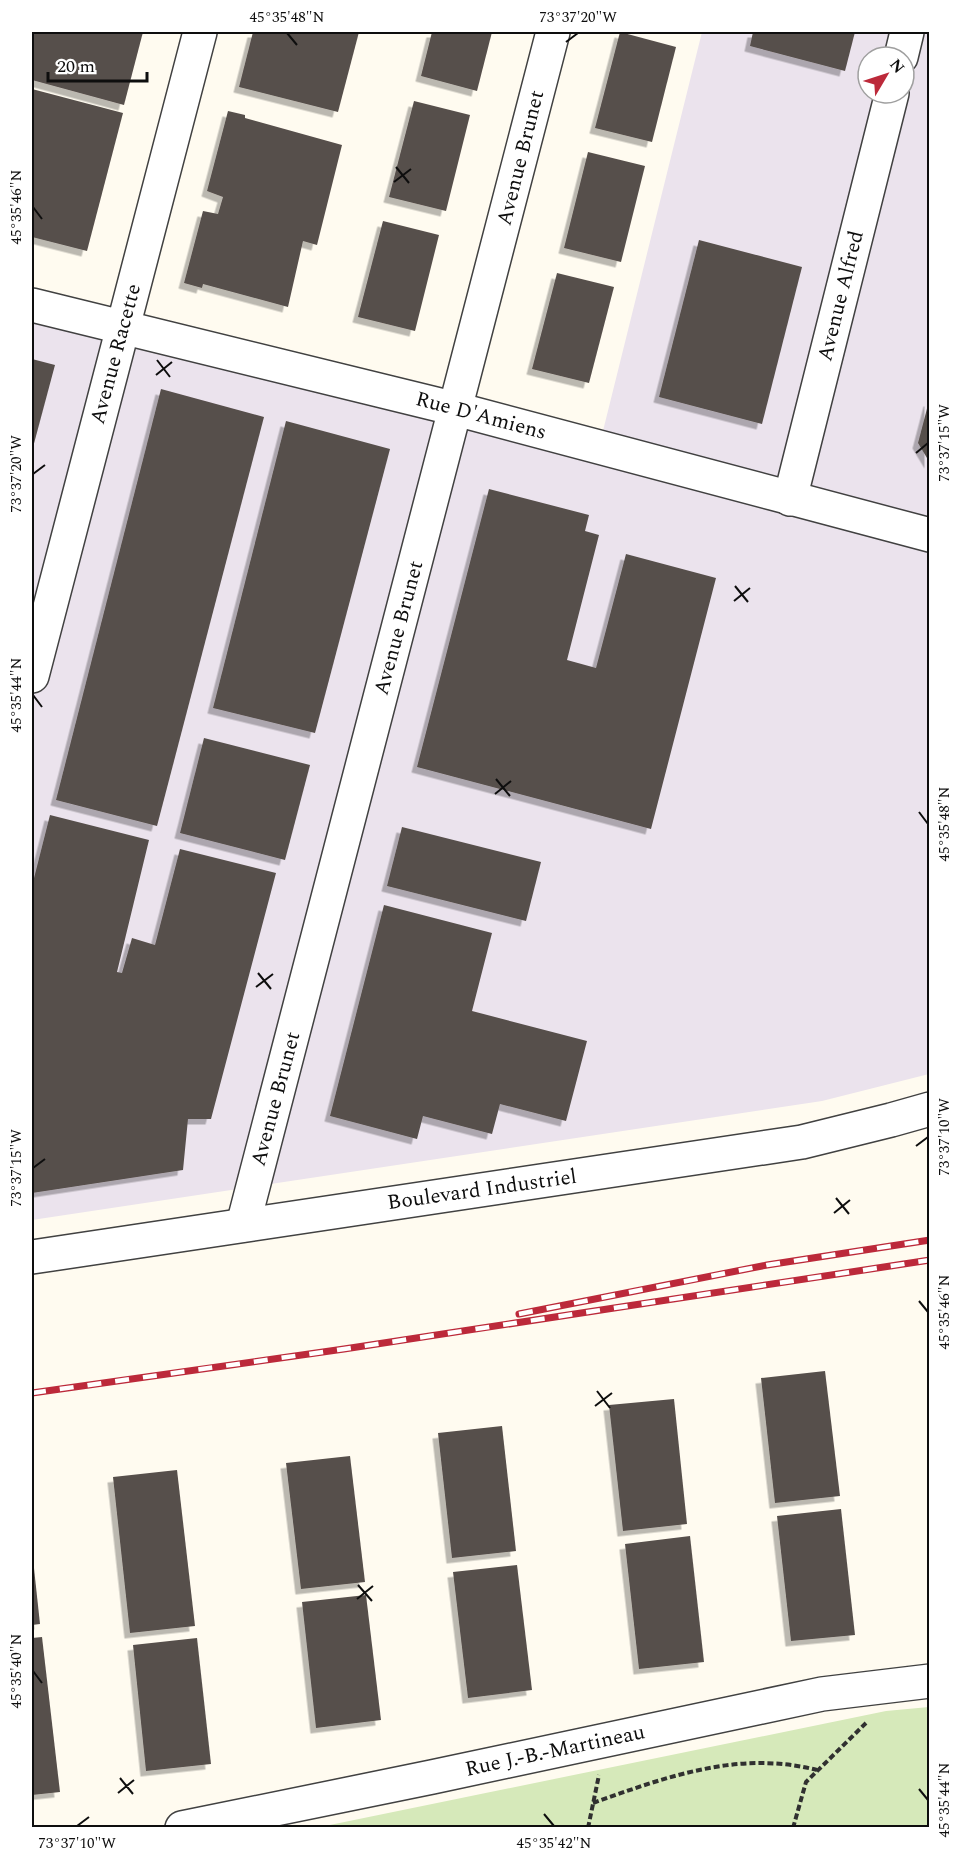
<svg xmlns="http://www.w3.org/2000/svg" width="961" height="1859" viewBox="0 0 961 1859" font-family="Spectral,serif">
<defs>
<filter id="shadow"><feDropShadow dx="-5.5" dy="5.5" stdDeviation="0" flood-color="#0004"/></filter>
</defs>
<rect width="100%" height="100%" fill="#fffbf0"/>
<path fill="#ebe3ed" fill-rule="evenodd" d="M 702,32 L 929,32 L 929,1074 L 822,1101 L 32,1220 L 32,305 L 599,447 ZM 868,57 L 904,57 L 904,93 L 868,93 Z"/>
<path fill="#d6e9ba" d="M 929,1707 L 929,1827 L 320,1827 L 886,1711 Z"/>
<g fill="#574f4b" filter="url(#shadow)">
<path d="M 32,32 L 143,32 L 124,105 L 32,80 Z"/>
<path d="M 253,32 L 359,32 L 338,112 L 239,87 Z"/>
<path d="M 432,32 L 492,32 L 477,91 L 421,76 Z"/>
<path d="M 620,32 L 676,47 L 652,142 L 595,128 Z"/>
<path d="M 753,32 L 855,32 L 845,71 L 750,46 Z"/>
<path d="M 32,89 L 123,113 L 87,251 L 32,237 Z"/>
<path d="M 414,101 L 470,115 L 446,211 L 389,197 Z"/>
<path d="M 228,111 L 245,115 L 245,118 L 342,145 L 317,245 L 303,241 L 288,307 L 203,284 L 202,288 L 184,283 L 203,211 L 218,214 L 223,197 L 207,191 Z"/>
<path d="M 588,152 L 645,166 L 621,262 L 564,248 Z"/>
<path d="M 383,221 L 439,235 L 415,331 L 358,317 Z"/>
<path d="M 699,240 L 802,267 L 762,424 L 659,397 Z"/>
<path d="M 557,273 L 614,287 L 589,383 L 532,369 Z"/>
<path d="M 32,359 L 55,365 L 32,451 Z"/>
<path d="M 161,389 L 264,417 L 157,826 L 56,800 Z"/>
<path d="M 929,401 L 930,401 L 930,463 L 918,443 Z"/>
<path d="M 286,421 L 390,449 L 315,733 L 213,708 Z"/>
<path d="M 489,489 L 589,515 L 585,531 L 599,535 L 567,660 L 596,668 L 626,554 L 716,578 L 651,829 L 417,767 Z"/>
<path d="M 204,738 L 310,765 L 285,860 L 180,833 Z"/>
<path d="M 50,815 L 149,840 L 117,972 L 122,973 L 132,938 L 155,945 L 180,849 L 276,873 L 211,1119 L 188,1119 L 183,1170 L 32,1193 L 32,886 Z"/>
<path d="M 402,827 L 541,862 L 526,921 L 387,886 Z"/>
<path d="M 384,905 L 492,933 L 472,1011 L 587,1041 L 566,1121 L 500,1104 L 492,1134 L 423,1116 L 417,1139 L 330,1116 Z"/>
<path d="M 825,1371 L 840,1496 L 775,1503 L 761,1378 Z"/>
<path d="M 674,1399 L 687,1524 L 623,1531 L 609,1405 Z"/>
<path d="M 502,1426 L 516,1551 L 452,1558 L 438,1433 Z"/>
<path d="M 350,1456 L 365,1582 L 301,1589 L 286,1463 Z"/>
<path d="M 177,1470 L 195,1626 L 130,1633 L 113,1477 Z"/>
<path d="M 841,1509 L 855,1635 L 791,1641 L 777,1516 Z"/>
<path d="M 690,1536 L 704,1662 L 639,1669 L 625,1544 Z"/>
<path d="M 32,1559 L 33,1559 L 40,1624 L 32,1625 Z"/>
<path d="M 517,1565 L 532,1690 L 468,1698 L 453,1572 Z"/>
<path d="M 366,1595 L 381,1720 L 316,1728 L 302,1602 Z"/>
<path d="M 42,1637 L 60,1792 L 32,1795 L 32,1638 Z"/>
<path d="M 197,1638 L 211,1764 L 146,1771 L 133,1645 Z"/>
</g>
<g fill="none" stroke-linecap="round" stroke-linejoin="round">
<defs>
<g id="minor">
<path d="M 901,57 L 907,32"/>
<path d="M 32,305 L 456,409 L 930,535"/>
<path d="M 790,499 L 892,93"/>
<path d="M 32,676 L 200,32"/>
<path d="M 243,1225 L 553,32"/>
<path d="M 182,1828 L 432,1777 L 822,1694 L 930,1681"/>
</g>
<path id="tertiary" d="M 32,1257 L 802,1142 L 891,1120 L 930,1109"/>
</defs>
<use href="#minor" stroke="#414141" stroke-width="36"/>
<use href="#tertiary" stroke="#414141" stroke-width="36"/>
<g stroke="#303030" stroke-width="4" stroke-dasharray="6 3" stroke-linecap="butt">
<path d="M 593,1803 C 666,1777 738,1750 817,1770"/>
<path d="M 588,1828 L 599,1775"/>
<path d="M 793,1828 L 806,1782 L 866,1723"/>
</g>
<use href="#minor" stroke="#fff" stroke-width="33"/>
<use href="#tertiary" stroke="#fff" stroke-width="33"/>
<defs>
<g id="rail">
<path d="M 519,1314 L 767,1265 L 930,1240"/>
<path d="M 32,1393 L 344,1349 L 930,1260"/>
</g>
</defs>
<use href="#rail" stroke="#bc293a" stroke-width="7"/>
<use href="#rail" stroke="#fff" stroke-width="4.5" stroke-dasharray="14" stroke-linecap="butt"/>
</g>
<path fill="none" stroke="#0e0e0e" stroke-width="2" d="M 287,33 L 297,45M 566,42 L 578,33M 396,167 L 409,183M 394,182 L 411,169M 33,207 L 42,219M 157,360 L 170,377M 156,375 L 172,362M 916,453 L 928,443M 33,474 L 45,465M 735,586 L 748,602M 734,601 L 750,588M 33,695 L 42,707M 496,779 L 510,796M 495,794 L 511,781M 919,812 L 928,824M 258,973 L 271,989M 256,987 L 273,974M 916,1146 L 928,1137M 33,1168 L 45,1159M 836,1198 L 849,1214M 834,1213 L 850,1200M 919,1301 L 928,1312M 597,1391 L 610,1408M 595,1406 L 612,1393M 358,1585 L 372,1601M 357,1599 L 373,1586M 33,1671 L 42,1683M 120,1778 L 133,1794M 919,1789 L 928,1800M 118,1793 L 134,1780M 544,1814 L 554,1826M 77,1826 L 89,1817"/>
<g text-anchor="middle" dominant-baseline="central" stroke-width="6" stroke-linejoin="round" paint-order="stroke">
<g font-size="21" fill="#0e0e0e" stroke="#fff">
<text transform="translate(521 158) rotate(-76)">Avenue Brunet</text>
<text transform="translate(841 296) rotate(-76)">Avenue Alfred</text>
<text transform="translate(116 354) rotate(-75)">Avenue Racette</text>
<text transform="translate(481 416) rotate(15)">Rue D'Amiens</text>
<text transform="translate(399 628) rotate(-75)">Avenue Brunet</text>
<text transform="translate(276 1099) rotate(-75)">Avenue Brunet</text>
<text transform="translate(482 1190) rotate(-8)">Boulevard Industriel</text>
<text transform="translate(555 1751) rotate(-12)">Rue J.-B.-Martineau</text>
</g>
</g>
<rect width="961" height="1859" fill="none" stroke="#ffffff" stroke-width="66"/>
<g transform="translate(886 75) rotate(51)"><circle r="28" fill="#ffffff" stroke="#9f9f9f" stroke-width="1.5"/>
<path d="M0-4.5L10 22L0 15L-10 22Z" fill="#bc293a"/>
<text y="-9" font-size="16" font-weight="bold" text-anchor="middle" fill="#0e0e0e">N</text>
</g>
<path d="M48 72v9h99v-9" fill="none" stroke="#0e0e0e" stroke-width="3"/>
<text x="57" y="72" font-size="18" fill="#0e0e0e" stroke="#ffffff" stroke-width="4.5" paint-order="stroke">20 m</text>
<rect x="33" y="33" width="895" height="1793" fill="none" stroke="#0e0e0e" stroke-width="2"/>
<g font-size="15" text-anchor="middle" fill="#0e0e0e">
<text x="287" y="22">45°35'48"N</text>
<text x="578" y="22">73°37'20"W</text>
<text transform="translate(16 207) rotate(-90)" y="5">45°35'46"N</text>
<text transform="translate(944 443) rotate(-90)" y="5">73°37'15"W</text>
<text transform="translate(16 474) rotate(-90)" y="5">73°37'20"W</text>
<text transform="translate(16 695) rotate(-90)" y="5">45°35'44"N</text>
<text transform="translate(944 824) rotate(-90)" y="5">45°35'48"N</text>
<text transform="translate(944 1137) rotate(-90)" y="5">73°37'10"W</text>
<text transform="translate(16 1168) rotate(-90)" y="5">73°37'15"W</text>
<text transform="translate(944 1312) rotate(-90)" y="5">45°35'46"N</text>
<text transform="translate(16 1671) rotate(-90)" y="5">45°35'40"N</text>
<text transform="translate(944 1800) rotate(-90)" y="5">45°35'44"N</text>
<text x="77" y="1848">73°37'10"W</text>
<text x="554" y="1848">45°35'42"N</text>
</g>
</svg>
